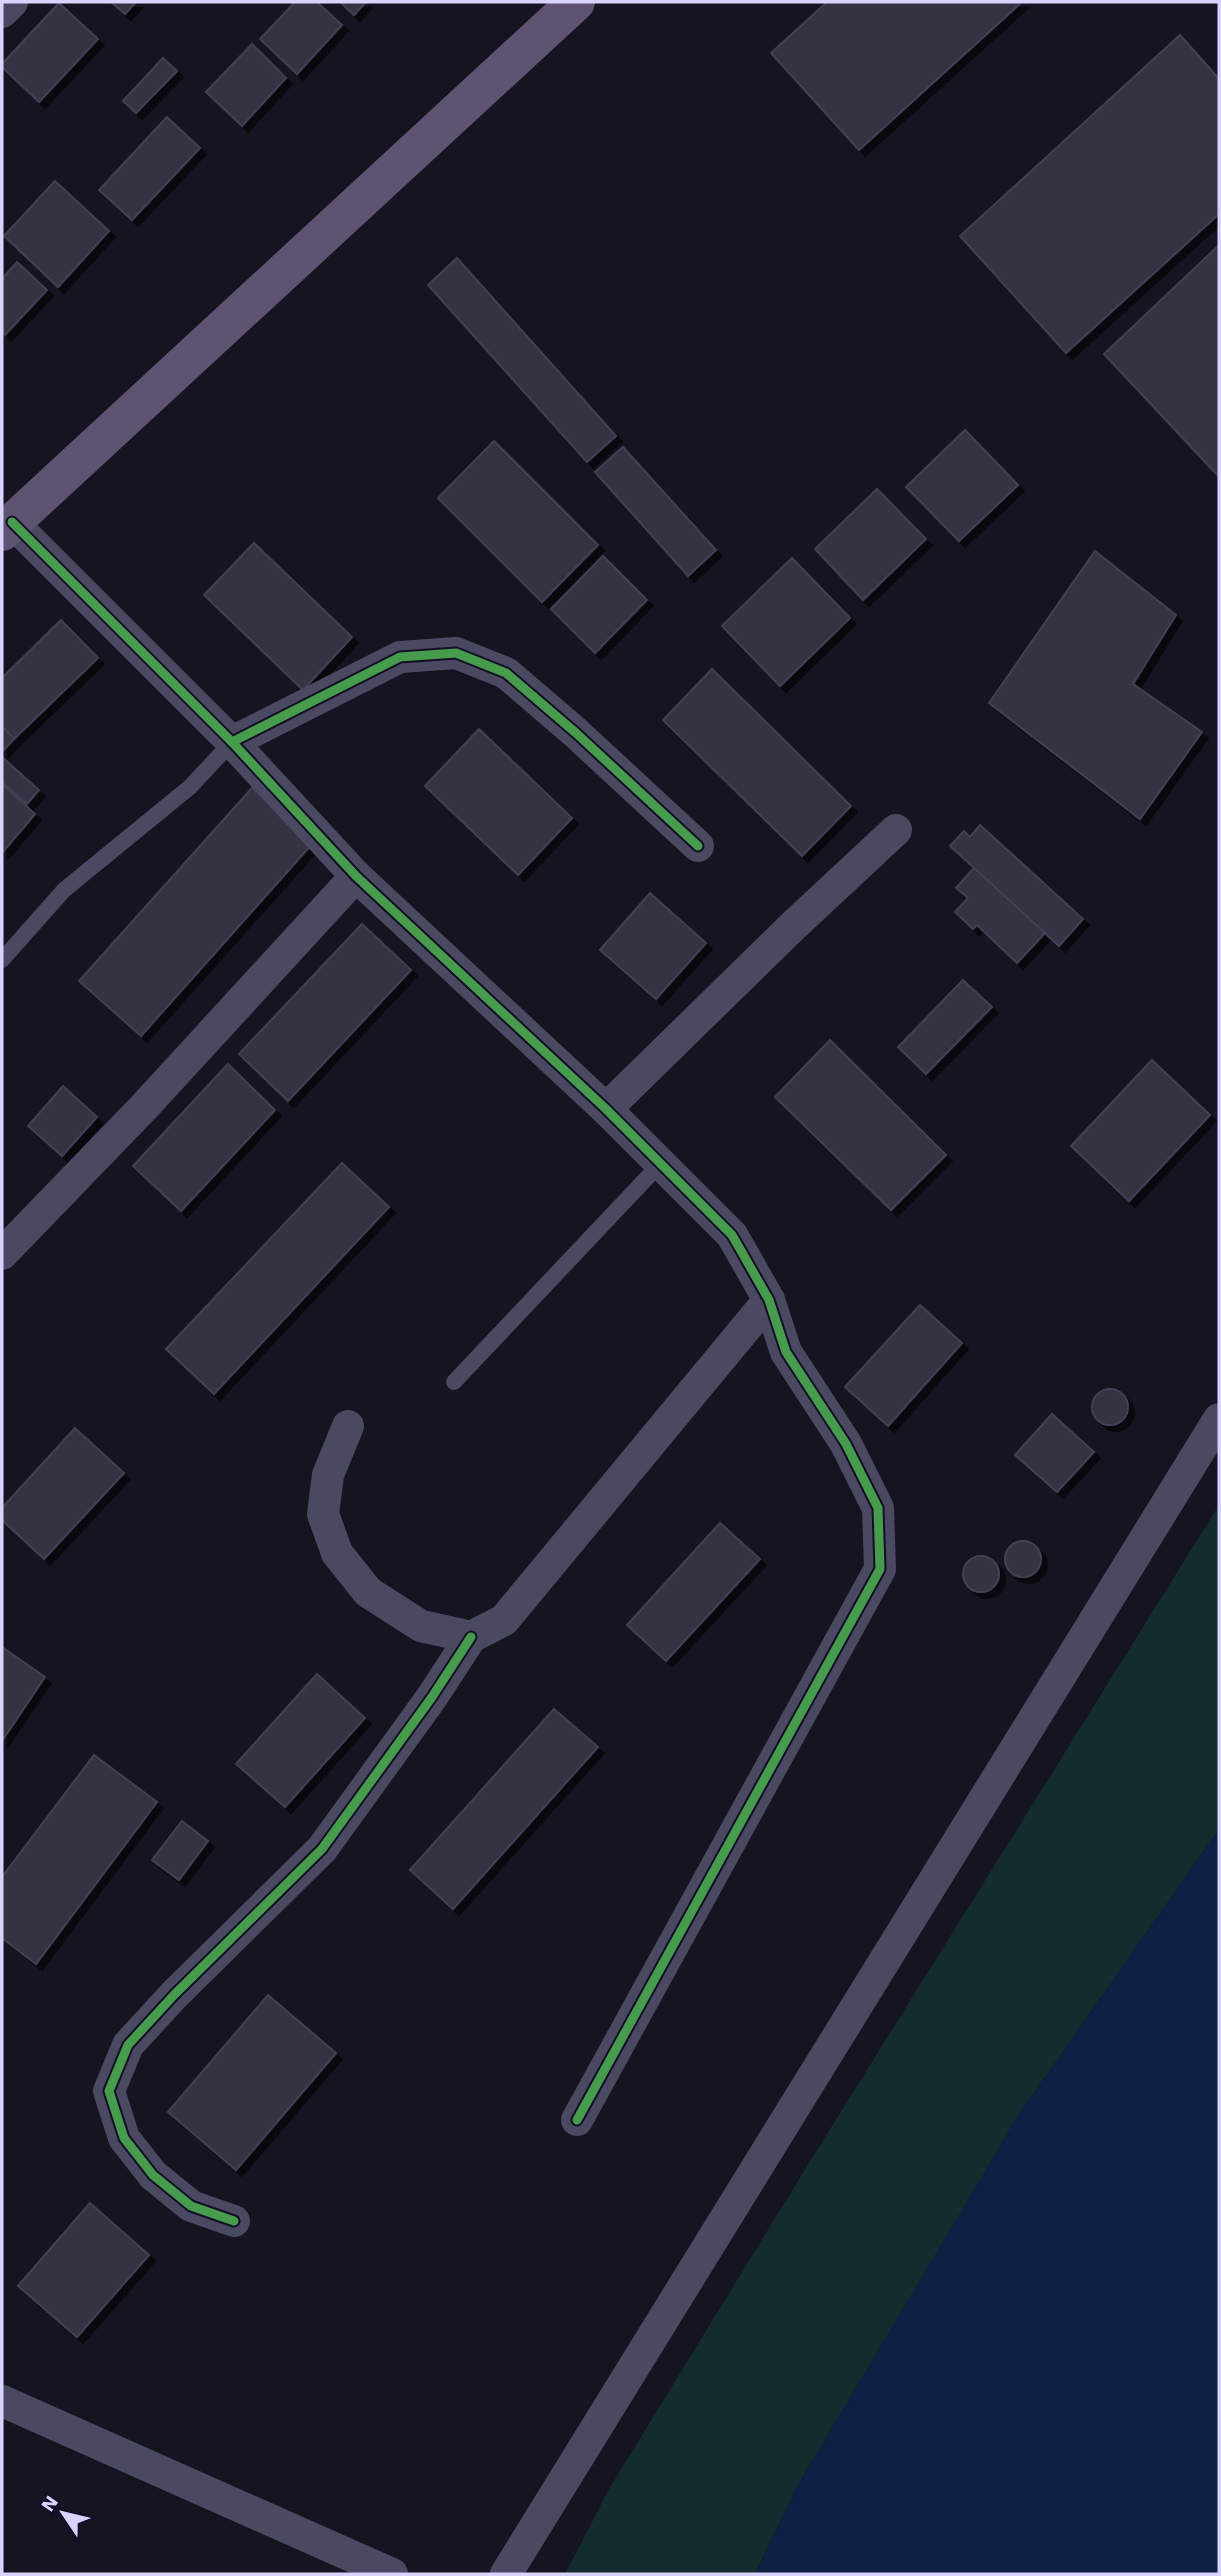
<svg xmlns="http://www.w3.org/2000/svg" width="1221" height="2576" viewBox="0 0 1221 2576" font-family="'Work Sans',sans-serif">
<defs>
<filter id="shadow"><feDropShadow dx="6" dy="6" stdDeviation="0" flood-color="#0009"/></filter>
</defs>
<rect width="100%" height="100%" fill="#161421"/>
<path fill="#132c2d" d="M 1219,1505 L 1219,1829 L 1020,2113 L 798,2485 L 755,2574 L 565,2574 L 609,2489 L 804,2171 Z"/>
<path fill="#0d2144" d="M 1219,1829 L 1219,2574 L 755,2574 L 798,2485 L 1020,2113 Z"/>
<g fill="#343243" stroke="#433f54" stroke-width="2" filter="url(#shadow)">
<path d="M 111,2 L 136,2 L 125,14 Z"/>
<path d="M 295,2 L 317,2 L 342,25 L 297,74 L 260,39 Z"/>
<path d="M 340,2 L 366,2 L 354,15 Z"/>
<path d="M 827,2 L 1022,2 L 859,150 L 771,53 Z"/>
<path d="M 59,3 L 98,39 L 39,102 L 2,67 L 2,64 Z"/>
<path d="M 1180,35 L 1219,79 L 1219,214 L 1066,353 L 960,236 Z"/>
<path d="M 252,44 L 286,78 L 242,126 L 206,92 Z"/>
<path d="M 163,58 L 177,71 L 136,113 L 123,101 Z"/>
<path d="M 167,117 L 200,148 L 132,220 L 99,190 Z"/>
<path d="M 55,181 L 109,231 L 58,287 L 4,236 Z"/>
<path d="M 1219,245 L 1219,477 L 1104,354 Z"/>
<path d="M 457,258 L 616,436 L 587,462 L 428,285 Z"/>
<path d="M 17,262 L 47,290 L 5,335 L 2,331 L 2,279 Z"/>
<path d="M 965,430 L 1018,485 L 959,541 L 906,487 Z"/>
<path d="M 494,441 L 598,545 L 542,602 L 438,498 Z"/>
<path d="M 623,447 L 716,550 L 688,576 L 595,472 Z"/>
<path d="M 877,489 L 926,539 L 863,600 L 815,549 Z"/>
<path d="M 254,543 L 352,637 L 303,690 L 204,595 Z"/>
<path d="M 1095,551 L 1176,615 L 1133,684 L 1202,732 L 1140,819 L 989,703 Z"/>
<path d="M 603,556 L 647,600 L 595,653 L 551,609 Z"/>
<path d="M 792,558 L 850,618 L 780,686 L 722,626 Z"/>
<path d="M 61,620 L 98,658 L 14,739 L 2,726 L 2,678 Z"/>
<path d="M 712,669 L 851,806 L 802,856 L 663,720 Z"/>
<path d="M 2,726 L 14,739 L 2,752 Z"/>
<path d="M 479,729 L 572,818 L 518,875 L 425,786 Z"/>
<path d="M 2,757 L 39,790 L 27,804 L 2,782 Z"/>
<path d="M 2,784 L 35,814 L 2,853 Z"/>
<path d="M 252,788 L 313,843 L 141,1036 L 79,981 Z"/>
<path d="M 980,825 L 1083,919 L 1059,946 L 950,846 L 964,831 L 970,837 Z"/>
<path d="M 974,868 L 1045,933 L 1017,963 L 977,925 L 973,929 L 955,912 L 968,898 L 956,888 Z"/>
<path d="M 650,893 L 706,943 L 656,999 L 600,950 Z"/>
<path d="M 362,924 L 411,970 L 288,1101 L 239,1054 Z"/>
<path d="M 963,980 L 992,1007 L 926,1074 L 898,1047 Z"/>
<path d="M 830,1040 L 946,1155 L 891,1210 L 775,1097 Z"/>
<path d="M 1152,1060 L 1210,1115 L 1129,1201 L 1071,1146 Z"/>
<path d="M 228,1064 L 275,1110 L 181,1211 L 133,1166 Z"/>
<path d="M 63,1086 L 97,1117 L 62,1156 L 28,1126 Z"/>
<path d="M 342,1163 L 389,1207 L 214,1394 L 166,1349 Z"/>
<path d="M 920,1305 L 962,1343 L 888,1426 L 845,1387 Z"/>
<circle cx="1110" cy="1407" r="18"/>
<path d="M 1052,1414 L 1094,1452 L 1057,1492 L 1015,1455 Z"/>
<path d="M 75,1428 L 124,1473 L 44,1559 L 2,1520 L 2,1508 Z"/>
<path d="M 720,1523 L 760,1559 L 666,1661 L 627,1625 Z"/>
<circle cx="1023" cy="1559" r="18"/>
<circle cx="981" cy="1574" r="18"/>
<path d="M 2,1647 L 45,1677 L 2,1741 Z"/>
<path d="M 317,1674 L 365,1718 L 285,1807 L 236,1764 Z"/>
<path d="M 554,1709 L 598,1747 L 453,1909 L 410,1870 Z"/>
<path d="M 94,1755 L 157,1802 L 36,1964 L 2,1938 L 2,1877 Z"/>
<path d="M 182,1821 L 208,1841 L 179,1880 L 152,1860 Z"/>
<path d="M 268,1995 L 336,2053 L 236,2170 L 168,2112 Z"/>
<path d="M 90,2203 L 149,2255 L 77,2337 L 18,2286 Z"/>
</g>
<g fill="none" stroke-linecap="round" stroke-linejoin="round">
<g stroke="#4a4962" stroke-width="16">
<path d="M 2,960 L 64,890 L 190,787 L 232,742"/>
<path d="M 454,1382 L 660,1164"/>
</g>
<g stroke="#4a4962" stroke-width="32">
<path d="M 2,12 L 12,2"/>
<path d="M 12,522 L 232,742 L 356,876 L 606,1109 L 732,1235 L 769,1300 L 786,1352 L 846,1444 L 878,1508 L 880,1569 L 577,2120"/>
<path d="M 232,742 L 400,657 L 456,653 L 506,673 L 576,733 L 698,846"/>
<path d="M 606,1109 L 792,927 L 896,830"/>
<path d="M 2,1254 L 144,1107 L 356,876"/>
<path d="M 348,1426 L 328,1475 L 323,1514 L 337,1553 L 368,1592 L 421,1626 L 471,1637 L 504,1620 L 769,1300"/>
<path d="M 234,2221 L 191,2206 L 153,2175 L 124,2138 L 109,2091 L 128,2045 L 174,1995 L 322,1849 L 432,1697 L 471,1637"/>
<path d="M 2,2401 L 392,2574"/>
<path d="M 506,2574 L 1219,1419"/>
</g>
<path stroke="#5e5373" stroke-width="38" d="M 2,532 L 576,2"/>
<defs>
<g id="cycleway">
<path d="M 12,522 L 232,742 L 356,876 L 606,1109 L 732,1235 L 769,1300 L 786,1352 L 846,1444 L 878,1508 L 880,1569 L 577,2120"/>
<path d="M 232,742 L 400,657 L 456,653 L 506,673 L 576,733 L 698,846"/>
<path d="M 234,2221 L 191,2206 L 153,2175 L 124,2138 L 109,2091 L 128,2045 L 174,1995 L 322,1849 L 432,1697 L 471,1637"/>
</g>
</defs>
<use href="#cycleway" stroke="#130f26" stroke-width="13"/>
<use href="#cycleway" stroke="#469c4c" stroke-width="9"/>
</g>
<rect width="1221" height="2576" fill="none" stroke="#d9d4ff" stroke-width="7"/>
<g transform="translate(63 2513) rotate(305)" stroke="#130f26" stroke-width="5" paint-order="stroke">
<path d="M0-5L12 26L0 18L-12 26Z" fill="#d9d4ff"/>
<text y="-10" font-size="19" font-weight="bold" text-anchor="middle" fill="#d9d4ff">N</text>
</g>
</svg>
